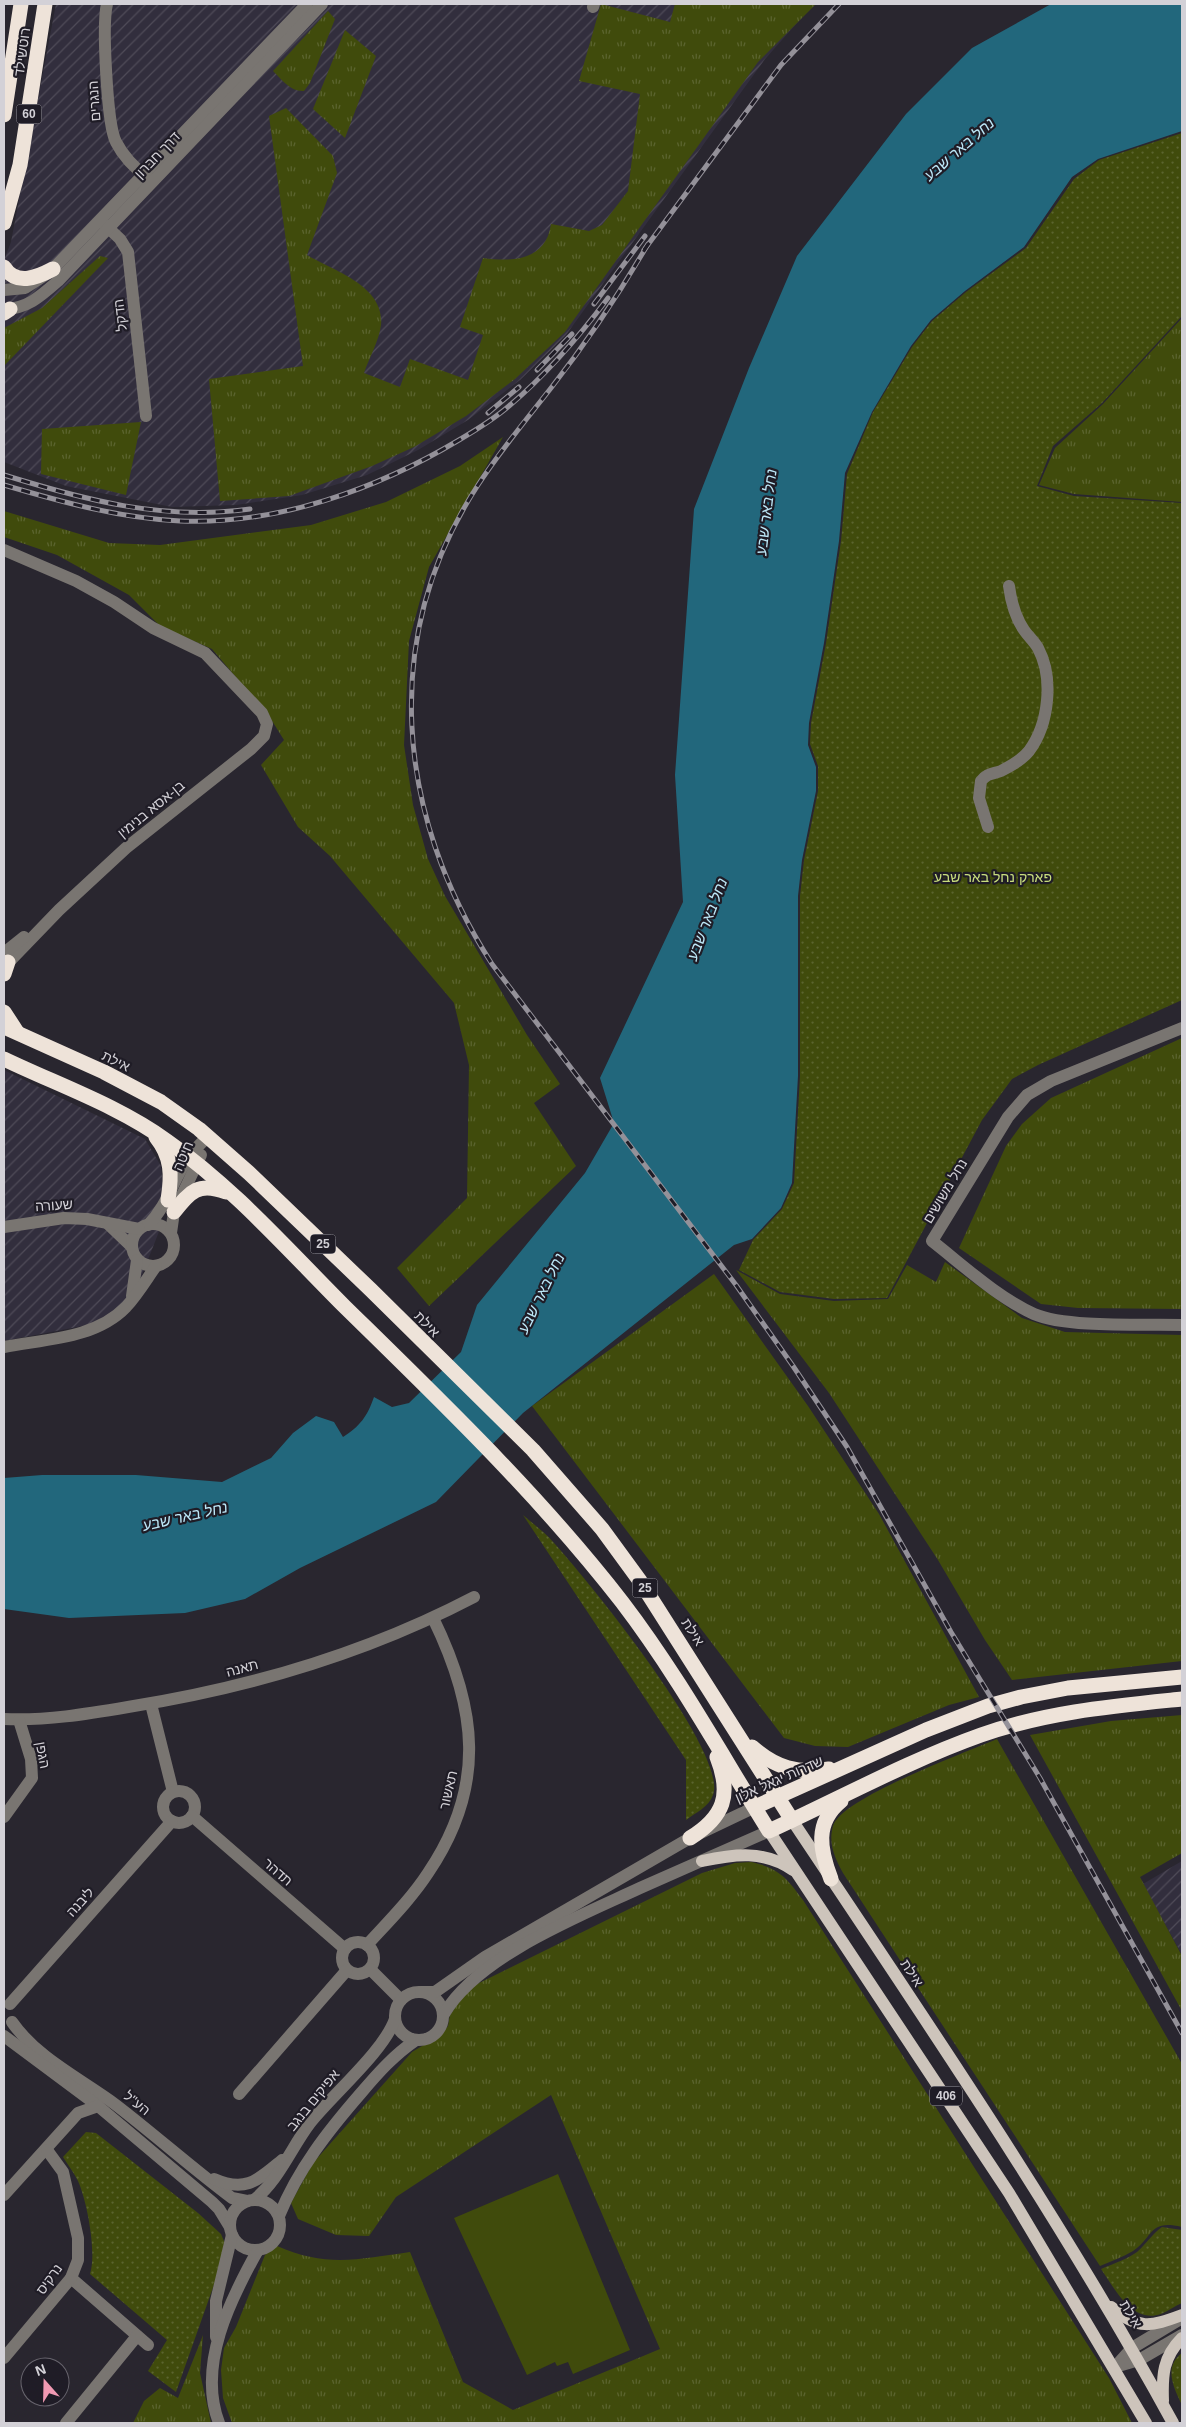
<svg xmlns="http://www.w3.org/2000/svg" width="1186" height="2427" viewBox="0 0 1186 2427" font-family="Helvetica,Heebo,sans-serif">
<defs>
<pattern id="industrial-furrows" width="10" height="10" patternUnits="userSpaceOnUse" patternTransform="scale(1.25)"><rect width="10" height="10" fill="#322e3d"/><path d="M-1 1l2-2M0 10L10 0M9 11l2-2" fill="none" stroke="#4f4b58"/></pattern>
<pattern id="grass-tufts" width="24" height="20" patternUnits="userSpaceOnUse" patternTransform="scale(1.25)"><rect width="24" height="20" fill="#404b0c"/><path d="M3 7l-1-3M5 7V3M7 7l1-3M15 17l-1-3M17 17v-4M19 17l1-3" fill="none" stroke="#5b642f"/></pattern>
<pattern id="park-dots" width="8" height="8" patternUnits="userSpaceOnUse" patternTransform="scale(1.25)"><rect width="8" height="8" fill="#404b0c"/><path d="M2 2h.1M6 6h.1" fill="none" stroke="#5b642f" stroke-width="1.8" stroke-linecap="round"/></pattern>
</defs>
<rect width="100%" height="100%" fill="#29262f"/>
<g fill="url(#industrial-furrows)">
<path d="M 56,4 L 814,4 L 765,59 L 566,335 L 520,380 L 468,420 L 418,450 L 367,475 L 302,495 L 236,505 L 172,507 L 66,486 L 4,462 L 4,260 L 11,242 Z"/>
<path d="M 4,1070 L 145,1139 L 161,1166 L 164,1198 L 160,1229 L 140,1280 L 117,1312 L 98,1323 L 4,1341 Z"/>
<path d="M 1182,1861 L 1182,1955 L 1143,1884 Z"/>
</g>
<g fill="url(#grass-tufts)">
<path d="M 601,4 L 670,22 L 675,4 L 816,4 L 758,62 L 565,332 L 515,379 L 466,416 L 414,447 L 372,466 L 289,496 L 220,501 L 209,379 L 303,366 L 269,116 L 286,108 L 333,156 L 337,173 L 307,255 C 334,271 385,286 381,325 C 379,341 369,358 364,373 L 400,387 L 410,359 L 468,380 L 483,335 L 460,327 L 483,258 C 512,262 546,261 551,224 L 589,231 L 602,225 L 628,191 L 640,94 L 579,81 Z"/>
<path d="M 328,11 L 335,19 L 310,83 L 304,91 C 291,92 282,80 273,71 Z"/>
<path d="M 345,30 L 376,56 L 345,138 L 313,109 Z"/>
<path d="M 100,256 L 108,258 L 4,366 L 4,328 L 42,308 Z"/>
<path d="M 1182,318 L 1182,502 L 1074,494 L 1039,485 L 1055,448 L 1103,404 Z"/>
<path d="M 141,422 L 126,495 L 41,474 L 42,429 Z"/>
<path d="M 503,437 L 429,567 L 409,641 L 404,745 L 413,805 L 428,859 L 445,896 L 527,1035 L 560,1084 L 534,1103 L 576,1166 L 429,1306 L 397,1268 L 467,1198 L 469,1065 L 454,1003 L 330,856 L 298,827 L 261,765 L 284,740 L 269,716 L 212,649 L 160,626 L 129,595 L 57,555 L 4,537 L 4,511 L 109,543 L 160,545 L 311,525 L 386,502 L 460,466 Z"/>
<path d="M 1182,1038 L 1182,1309 L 1078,1308 L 1041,1304 L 959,1248 L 1006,1146 L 1022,1124 L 1051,1098 Z"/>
<path d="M 945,1262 L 1022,1318 L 1065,1332 L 1182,1335 L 1182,1661 L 1012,1680 L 985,1640 L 938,1560 L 829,1393 L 736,1270 L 780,1294 L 834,1301 L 888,1299 L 907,1265 L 936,1282 Z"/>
<path d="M 714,1274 L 808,1406 L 879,1514 L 979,1697 L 949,1705 L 848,1747 L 815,1746 L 784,1738 L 532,1406 Z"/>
<path d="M 1182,1715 L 1182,1853 L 1140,1877 L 1182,1956 L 1182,2011 L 1030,1735 L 1111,1721 Z"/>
<path d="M 997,1739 L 1182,2064 L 1182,2227 C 1148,2219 1154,2237 1133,2251 C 1123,2257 1111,2261 1100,2266 L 843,1873 C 835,1858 828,1844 833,1826 C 841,1798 967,1752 997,1739 Z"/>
<path d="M 751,1862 C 779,1868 787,1878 803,1900 L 1109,2378 L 1132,2423 L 232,2423 L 223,2398 L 221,2370 L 224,2348 L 236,2327 L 265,2255 L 277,2246 C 326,2268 360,2259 410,2252 L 463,2382 L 513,2410 L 660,2349 L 551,2095 L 396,2197 L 369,2236 L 336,2235 L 298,2219 L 291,2203 L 313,2163 L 412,2052 L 442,2034 L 448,2026 L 450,2015 L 469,1988 L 702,1873 L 735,1863 Z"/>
<path d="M 203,2335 L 200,2373 L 211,2423 L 133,2423 L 144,2401 L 160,2388 L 178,2398 Z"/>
</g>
<g fill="url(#park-dots)">
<path d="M 1182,133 L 1182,316 L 1102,403 L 1053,446 L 1037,486 L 1074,496 L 1182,503 L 1182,1000 L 1038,1065 L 1012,1079 L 982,1120 L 887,1298 L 834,1299 L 780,1292 L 739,1270 L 753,1240 L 782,1209 L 794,1183 L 800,1076 L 800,896 L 804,860 L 818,791 L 818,766 L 810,744 L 811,723 L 826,643 L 841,541 L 847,474 L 873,412 L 912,347 L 932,321 L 966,292 L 1026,248 L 1074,179 L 1099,160 Z"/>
<path d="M 523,1515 C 533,1524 545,1532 554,1543 C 586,1578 729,1753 713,1795 C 709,1807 695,1813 686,1820 L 686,1760 Z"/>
<path d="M 86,2132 L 96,2133 L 198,2213 L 221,2234 L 227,2248 L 176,2392 L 148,2371 L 167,2340 L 90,2274 C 97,2253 87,2201 78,2181 C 74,2173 68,2165 63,2157 Z"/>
<path d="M 1162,2227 L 1182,2230 L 1182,2303 C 1175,2306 1168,2311 1161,2314 C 1132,2324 1115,2289 1101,2269 C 1113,2264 1127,2259 1137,2252 C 1146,2244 1152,2234 1162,2227 Z"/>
<path d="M 1182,2353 L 1182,2405 C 1174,2388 1163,2367 1182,2353 Z"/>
</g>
<path fill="#404b0c" d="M 558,2174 L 630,2350 L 573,2374 L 568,2362 L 557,2366 L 555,2362 L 527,2375 L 454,2218 Z"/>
<path fill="#22677c" d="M 1051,4 L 1182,4 L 1182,131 L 1098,159 L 1072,177 L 1024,247 L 965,291 L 931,320 L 911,346 L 872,412 L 845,473 L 839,541 L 824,643 L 809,723 L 808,745 L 816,767 L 816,791 L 802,860 L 798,896 L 798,1076 L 792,1183 L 781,1208 L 752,1239 L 734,1245 L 523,1413 L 436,1502 L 300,1568 L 245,1599 L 185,1613 L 69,1618 L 4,1609 L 4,1478 L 42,1475 L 136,1475 L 222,1482 L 271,1458 L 293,1433 L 316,1416 L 334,1422 L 343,1437 C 360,1426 367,1417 374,1397 L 392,1407 L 409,1403 L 461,1352 L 477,1305 L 585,1173 L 614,1123 L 600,1078 L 683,902 L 675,775 L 694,509 L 749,368 L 797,256 L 906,114 L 972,48 Z"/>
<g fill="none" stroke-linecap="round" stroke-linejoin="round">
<g stroke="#797571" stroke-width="12">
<path d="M 107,4 C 102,24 107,125 116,142 C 123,156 137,170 149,179"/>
<path d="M 593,7 L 594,4"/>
<path d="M 102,222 L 120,239 L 128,252 L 146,416"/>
<path d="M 4,290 L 25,288 L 50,272 L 307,4"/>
<path d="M 4,309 C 27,309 41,296 58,281 L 322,4"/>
<path d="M 4,550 L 76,581 L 114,602 L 153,628 L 205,653 L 262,713 L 267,724 L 264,736 L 251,749 L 126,848 L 59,910 L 4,967"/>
<path d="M 988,827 L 979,798 L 981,781 C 987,773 993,774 1001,771 C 1011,766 1022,760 1029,751 C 1049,724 1054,678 1038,648 C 1034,641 1028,636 1024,630 C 1015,617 1011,601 1009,586"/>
<path d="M 4,953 L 24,937"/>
<path d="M 1182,1028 L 1051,1081 L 1027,1095 L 1008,1117 L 932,1241 C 964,1266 997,1297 1034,1314 C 1066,1328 1145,1324 1182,1325"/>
<path d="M 107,1223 L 132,1247"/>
<circle cx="153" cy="1245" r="21"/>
<path d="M 148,1225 C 168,1205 173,1179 189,1157 C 194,1149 202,1143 208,1136"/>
<path d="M 4,1227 L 64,1218 L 87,1219 L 139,1229"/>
<path d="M 171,1233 L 174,1212 L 201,1155"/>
<path d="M 132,1296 L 137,1260"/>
<path d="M 4,1347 C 45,1339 95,1339 126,1307 C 138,1294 146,1280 156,1266"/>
<path d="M 151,1704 L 173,1792"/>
<path d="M 4,1719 C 45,1721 87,1714 128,1707 C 248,1688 367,1653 474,1597"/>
<circle cx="179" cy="1807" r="16"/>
<path d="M 192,1816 L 345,1949"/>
<path d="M 4,1817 L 32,1778 L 31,1759 L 19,1720"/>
<circle cx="358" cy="1958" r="16"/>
<path d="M 367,1945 C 388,1922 411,1899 428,1873 C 487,1786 477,1708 433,1618"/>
<path d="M 370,1969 L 401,2000"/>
<circle cx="419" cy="2016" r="24"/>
<path d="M 421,1992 L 435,1992 L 485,1957 L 690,1838 L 755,1807"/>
<path d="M 10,2004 L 172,1821"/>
<path d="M 444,2014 C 478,1956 580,1916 640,1888 C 683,1869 726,1850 769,1831"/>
<path d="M 12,2022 C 37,2058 81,2079 116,2105 C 155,2135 192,2168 232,2198 L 247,2201"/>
<path d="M 4,2036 L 98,2106 L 212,2202 L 219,2209 L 230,2227"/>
<path d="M 239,2094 L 347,1970"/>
<path d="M 214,2179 C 246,2193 258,2180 282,2160"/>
<path d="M 4,2195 L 78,2113 L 98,2106"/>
<path d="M 254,2200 C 279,2180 291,2148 310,2123 C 333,2094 384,2051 395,2019"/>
<circle cx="255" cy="2225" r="25"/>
<path d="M 279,2216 C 298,2169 328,2131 361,2093 C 378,2073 394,2055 416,2040"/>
<path d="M 71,2278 L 148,2345"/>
<path d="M 216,2337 L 216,2301 L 232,2235"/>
<path d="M 4,2358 L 71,2278 L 78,2260 L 78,2238 L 63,2172 L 47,2150"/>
<path d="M 1115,2367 L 1132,2348 L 1182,2318"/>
<path d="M 1115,2367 L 1139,2360 L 1182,2335"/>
<path d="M 66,2423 L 137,2336"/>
<path d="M 219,2423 C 197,2365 230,2300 258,2250"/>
</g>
<g stroke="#cdc4bb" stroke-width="12">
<path d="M 792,1820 C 924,2018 1059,2215 1173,2423"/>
<path d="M 769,1831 L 1009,2193 L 1146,2423"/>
<path d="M 702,1861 C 735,1854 764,1850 793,1870"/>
<path d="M 1111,2307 C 1139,2330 1150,2327 1182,2315"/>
<path d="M 1163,2401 C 1162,2375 1163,2357 1182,2338"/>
</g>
<g stroke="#eee3d9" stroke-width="15">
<path d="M 4,115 L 21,4"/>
<path d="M 4,223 L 20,165 L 45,4"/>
<path d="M 4,267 C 16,286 36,278 53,269"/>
<path d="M 4,313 L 10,309"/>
<path d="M 4,974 L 8,962"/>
<path d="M 4,1012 L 17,1032"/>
<path d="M 4,1027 L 104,1072 L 161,1102 L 199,1129 L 249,1173 L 371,1290 L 533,1450 L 602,1529 L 640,1581 L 792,1820"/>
<path d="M 4,1059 C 58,1085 117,1105 167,1141 C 233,1187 288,1250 345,1307 C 442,1402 539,1495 622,1602 C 677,1674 721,1754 769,1831 C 839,1799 908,1761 981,1735 C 1046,1712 1114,1706 1182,1699"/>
<path d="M 156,1137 C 172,1157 172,1175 168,1200"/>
<path d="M 174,1212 C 190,1191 199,1182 226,1192"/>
<path d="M 752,1747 C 776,1768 797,1774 829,1769"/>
<path d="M 755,1807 L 926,1730 L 988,1706 L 1021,1697 L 1068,1688 L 1182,1677"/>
<path d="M 690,1838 C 724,1817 732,1795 717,1757"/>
<path d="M 831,1879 C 820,1850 814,1823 841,1801"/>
</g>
<defs>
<g id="rail">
<path d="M 648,244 C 619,294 587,342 551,388 C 526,420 500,451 478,485 C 379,637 396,815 492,964 L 736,1285 L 793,1366 L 847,1447 L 951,1632 L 1040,1778 L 1182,2033"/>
<path d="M 644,250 L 781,65 L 839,4"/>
<path d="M 594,304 L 645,236"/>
<path d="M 537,370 L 572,334"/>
<path d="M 488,413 L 519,387"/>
<path d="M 4,475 C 85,500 163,521 250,509"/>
<path d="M 4,485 C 62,502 119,518 180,521 C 278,525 377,489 459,440 C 476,430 494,419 509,406 C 547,374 578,338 608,298"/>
</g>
</defs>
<use href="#rail" stroke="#949199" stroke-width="5"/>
<use href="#rail" stroke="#1f1c26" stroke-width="3" stroke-dasharray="9" stroke-linecap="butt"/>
</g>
<g text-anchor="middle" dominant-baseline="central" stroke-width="4.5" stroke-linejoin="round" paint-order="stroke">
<g fill="#1f1c26" stroke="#9d9ba2" stroke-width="1">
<rect x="16.5" y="104.5" width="25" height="19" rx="4"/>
<rect x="310.5" y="1234.5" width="25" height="19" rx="4"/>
<rect x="632.5" y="1578.5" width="25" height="19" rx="4"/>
<rect x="930" y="2086.5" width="32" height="19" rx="4"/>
</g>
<g font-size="12" font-weight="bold" fill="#d3d1d7">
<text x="29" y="114">60</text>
<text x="323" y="1244">25</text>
<text x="645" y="1588">25</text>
<text x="946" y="2096">406</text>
</g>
<g font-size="14" fill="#d3d1d7" stroke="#1f1c26">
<text transform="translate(22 52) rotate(-82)">רוטשילד</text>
<text transform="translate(94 101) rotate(-94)">הנגרים</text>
<text transform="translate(157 155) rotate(-46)">דרך חברון</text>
<text transform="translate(120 315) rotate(-97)">הדקל</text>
<text transform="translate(151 809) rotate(-39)">בן-אסא בנימין</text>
<text transform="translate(116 1061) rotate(26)">אילת</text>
<text transform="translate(183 1156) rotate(-67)">חיטה</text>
<text transform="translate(945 1191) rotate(-59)">נחל משושים</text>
<text transform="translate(54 1205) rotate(-4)">שעורה</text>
<text transform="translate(427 1324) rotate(46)">אילת</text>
<text transform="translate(693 1632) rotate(57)">אילת</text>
<text transform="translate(242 1668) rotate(-15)">תאנה</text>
<text transform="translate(43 1755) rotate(80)">הגפן</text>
<text transform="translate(779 1779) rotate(-24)">שדרות יגאל אלון</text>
<text transform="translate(448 1790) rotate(-77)">תאשור</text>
<text transform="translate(278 1872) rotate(41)">תדהר</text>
<text transform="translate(80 1902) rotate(-48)">ליבנה</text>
<text transform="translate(912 1973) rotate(57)">אילת</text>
<text transform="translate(313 2100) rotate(-51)">אפיקים בנגב</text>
<text transform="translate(137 2103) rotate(39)">הע"ל</text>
<text transform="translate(49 2279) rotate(-54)">נרקיס</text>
<text transform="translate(1131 2314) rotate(59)">אילת</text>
</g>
<g font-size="14" fill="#c8dd7e" stroke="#1f1c26">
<text x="993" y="877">פארק נחל באר שבע</text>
</g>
<g font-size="15" font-style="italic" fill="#bde8f8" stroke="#1f1c26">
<text transform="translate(959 149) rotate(-41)">נחל באר שבע</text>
<text transform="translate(766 512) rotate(-83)">נחל באר שבע</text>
<text transform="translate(707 919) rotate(-69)">נחל באר שבע</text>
<text transform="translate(541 1293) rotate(-64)">נחל באר שבע</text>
<text transform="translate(185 1516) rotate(-13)">נחל באר שבע</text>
</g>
</g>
<rect width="1186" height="2427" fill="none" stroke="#d3d1d7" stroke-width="10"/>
<g transform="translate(45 2382) rotate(340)"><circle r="24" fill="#1f1c26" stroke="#67646d"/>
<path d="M0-4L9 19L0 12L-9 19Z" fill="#f19ab3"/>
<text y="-8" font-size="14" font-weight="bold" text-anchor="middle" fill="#d3d1d7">N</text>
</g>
</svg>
